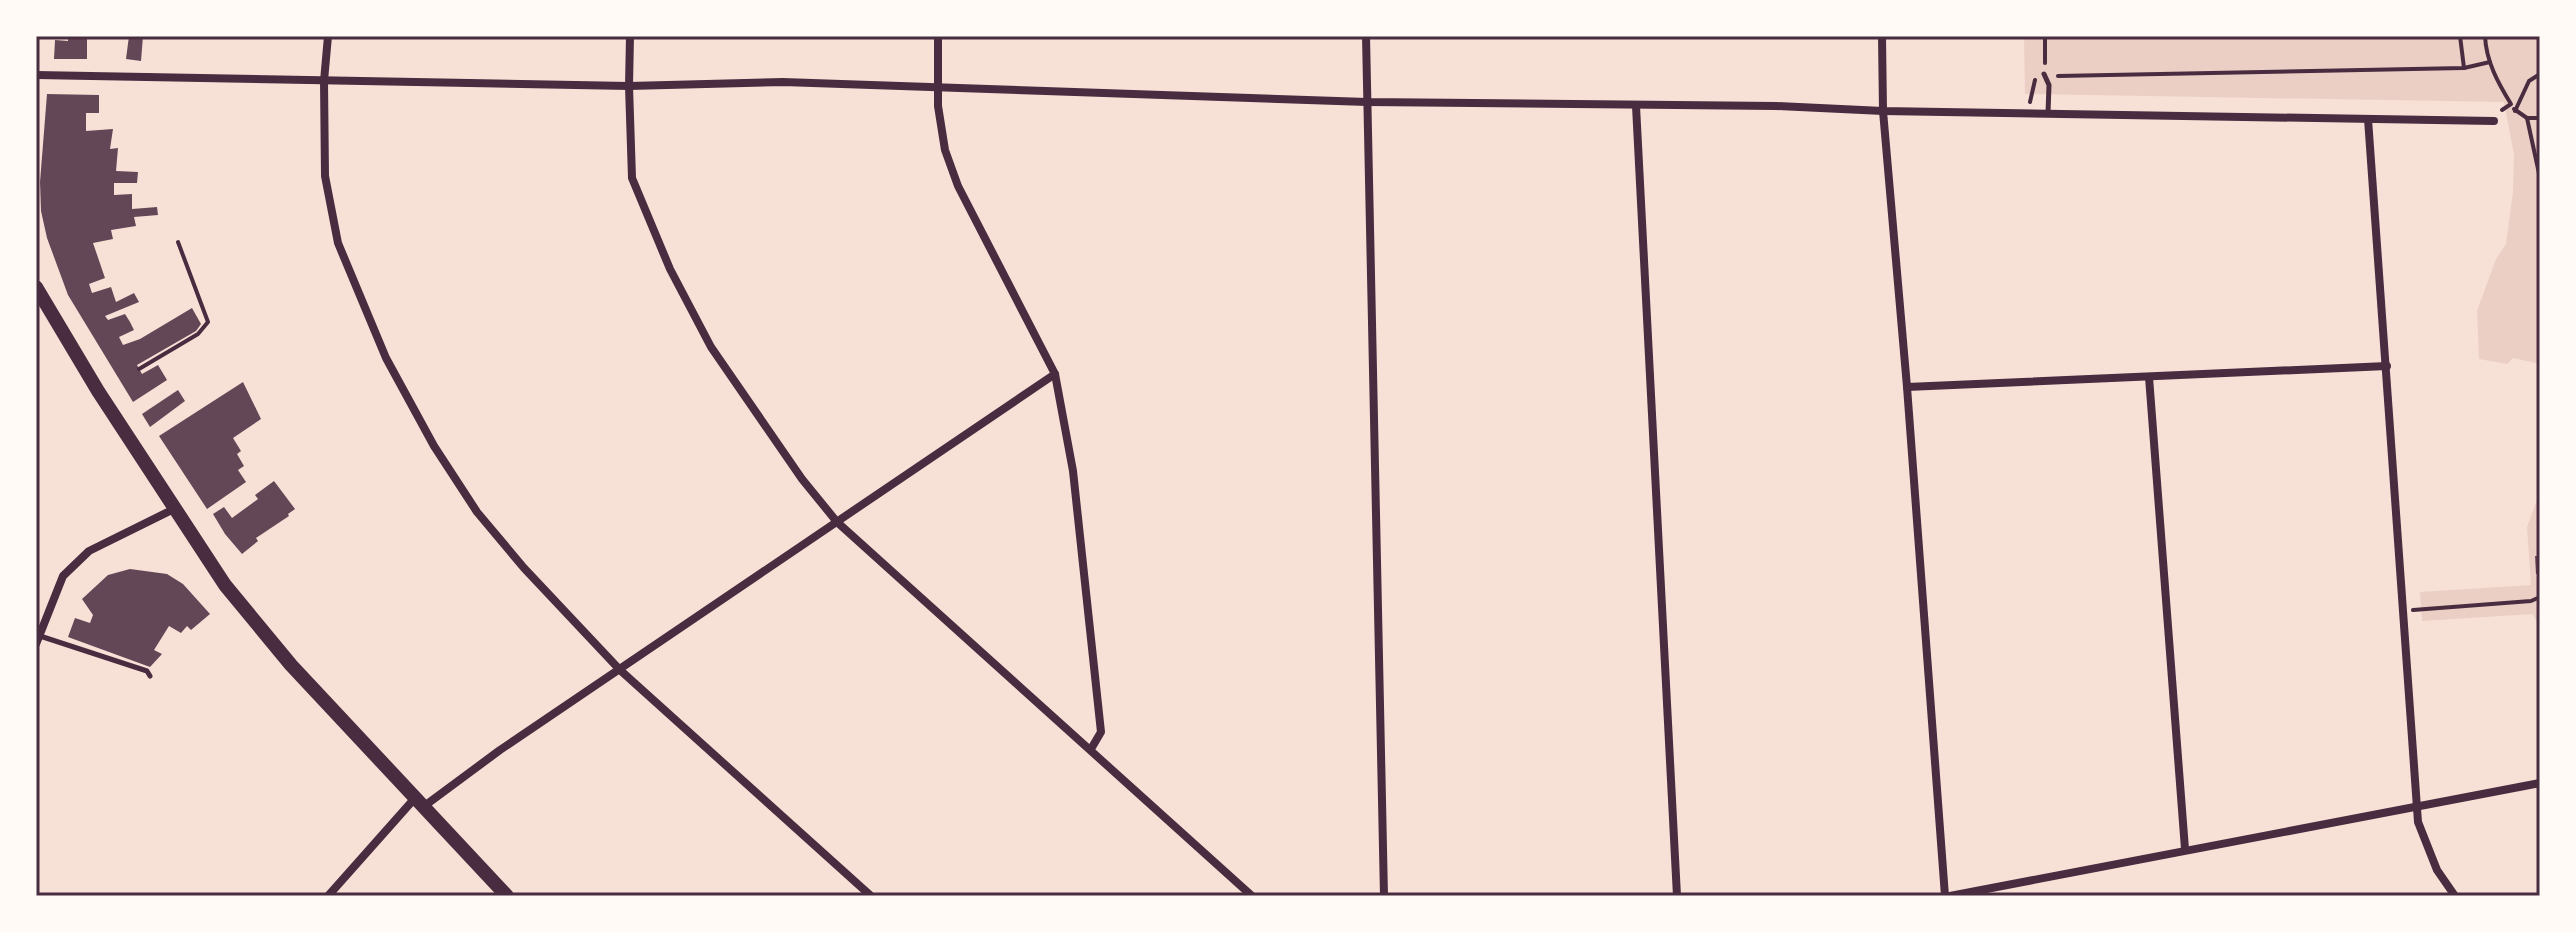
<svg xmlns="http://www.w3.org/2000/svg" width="2576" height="932" viewBox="0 0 2576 932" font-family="'Fira Sans',sans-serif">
<rect width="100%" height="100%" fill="#f7e1d7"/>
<g fill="#ebcfc5">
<path d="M 2024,36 L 2540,36 L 2540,364 L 2513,358 L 2507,364 L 2479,359 L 2477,311 L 2496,259 L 2506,244 L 2513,191 L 2514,155 L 2504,102 L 2025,94 Z"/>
<path d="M 2540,491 L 2540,629 L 2533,614 L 2422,621 L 2420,592 L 2531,585 L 2527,527 Z"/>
</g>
<g fill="#644757">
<path d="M 68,36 L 87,36 L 87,59 L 54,59 L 55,40 L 68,41 Z"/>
<path d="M 129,36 L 143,36 L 141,61 L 126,59 Z"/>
<path d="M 47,94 L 99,95 L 99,113 L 86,113 L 86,131 L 113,129 L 110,149 L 118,148 L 116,171 L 138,172 L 137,183 L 114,183 L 114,195 L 132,194 L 132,209 L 157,207 L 158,215 L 134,217 L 136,226 L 111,230 L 113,239 L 93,243 L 105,278 L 89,284 L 92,293 L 111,287 L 116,302 L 134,293 L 139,302 L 105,316 L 108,320 L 125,314 L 130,322 L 134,330 L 119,337 L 123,345 L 140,339 L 192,308 L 201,324 L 196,331 L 137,365 L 142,374 L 158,365 L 167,380 L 133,402 L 68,295 L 47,238 L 41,211 L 40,182 Z"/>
<path d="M 243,382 L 261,419 L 233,438 L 241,451 L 237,454 L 244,466 L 238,470 L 246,482 L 207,509 L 159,436 Z"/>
<path d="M 178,390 L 185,401 L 150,427 L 142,414 Z"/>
<path d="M 274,481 L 295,509 L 288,514 L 289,516 L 256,538 L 258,541 L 242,554 L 225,534 L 213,514 L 224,507 L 232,518 L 258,499 L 255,495 Z"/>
<path d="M 2535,556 L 2540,556 L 2540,574 L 2536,574 Z"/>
<path d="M 130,569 L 167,574 L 183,584 L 210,614 L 191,630 L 187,626 L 181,633 L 169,626 L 154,650 L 162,654 L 150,667 L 68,637 L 75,618 L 90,623 L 93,615 L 82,599 L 108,575 Z"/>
</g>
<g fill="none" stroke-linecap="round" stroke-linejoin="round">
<g stroke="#4a2c40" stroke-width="4">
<path d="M 2460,36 L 2464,68"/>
<path d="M 2485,36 C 2486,61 2498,83 2511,104 L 2502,110"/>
<path d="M 2045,63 L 2045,36"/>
<path d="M 2058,76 L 2464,68 L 2490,62"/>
<path d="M 2030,102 L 2035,80"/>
<path d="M 2514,109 L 2527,118 L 2540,118"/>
<path d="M 2515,111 L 2529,81 L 2540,74"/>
<path d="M 2527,118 L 2540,178"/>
<path d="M 139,369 L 198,334 L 208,322 L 178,242"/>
<path d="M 2413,610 L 2531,601 L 2540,597"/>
</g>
<g stroke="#4a2c40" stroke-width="5">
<path d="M 2044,74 L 2049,85 L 2048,113"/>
<path d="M 40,636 L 147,671 L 150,676"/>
</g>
<g stroke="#4a2c40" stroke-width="8">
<path d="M 328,36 L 324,81 L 325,176 L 338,243 L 386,358 L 434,446 L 477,512 L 524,568 L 620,670 L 871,896"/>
<path d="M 630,36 L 629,86 L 632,178 L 670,269 L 711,347 L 802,479 L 837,522 L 1252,896"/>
<path d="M 938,36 L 938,106 L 945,150 L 958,186 L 1055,374 L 1073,471 L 1101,732 L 1091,749"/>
<path d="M 1366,36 L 1384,896"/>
<path d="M 1882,36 L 1883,111 L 1907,387 L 1945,896"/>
<path d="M 36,75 L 629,86 L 783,82 L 1367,102 L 1776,106 L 1883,111 L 2494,121"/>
<path d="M 1636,106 L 1677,896"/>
<path d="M 2368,119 L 2418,822 L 2437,870 L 2455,896"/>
<path d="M 2149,377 L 2185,849"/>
<path d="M 1907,387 L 2387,366"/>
<path d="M 36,644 L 63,576 L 89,551 L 174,509"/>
<path d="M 423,807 L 500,750 L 1055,374"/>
<path d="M 328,896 L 415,798"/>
<path d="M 1950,896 L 2540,783"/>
</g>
<path stroke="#4a2c40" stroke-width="14" d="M 36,287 L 98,391 L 225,585 L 291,665 L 507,896"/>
</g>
<rect width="2576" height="932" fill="none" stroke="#fffaf5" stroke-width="76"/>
<rect x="38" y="38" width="2500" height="856" fill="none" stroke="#4a2c40" stroke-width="3"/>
</svg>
